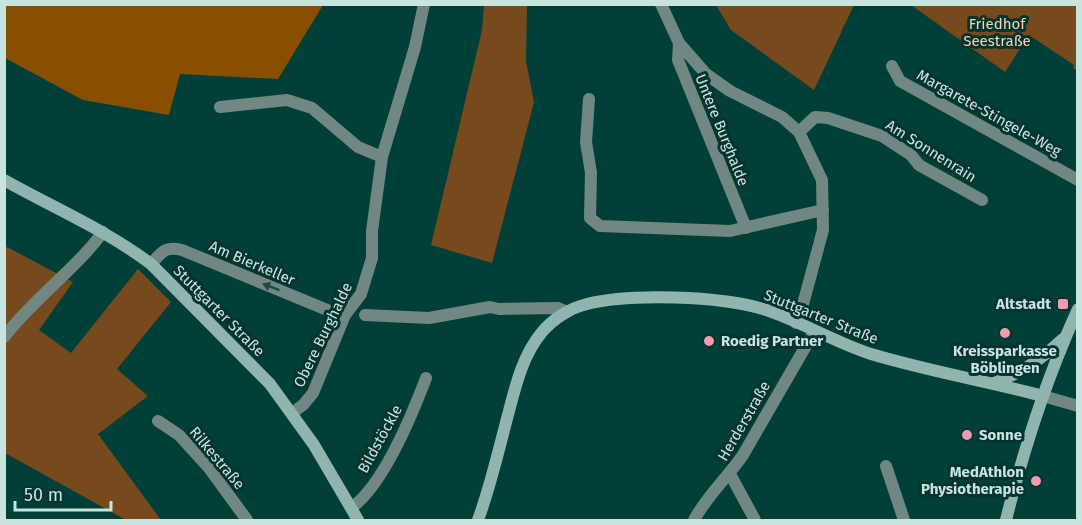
<svg xmlns="http://www.w3.org/2000/svg" width="1082" height="525" viewBox="0 0 1082 525" font-family="'Fira Sans',sans-serif">
<rect width="100%" height="100%" fill="#004039"/>
<g fill="#764a1c">
<path d="M 484,5 L 527,5 L 526,61 L 534,102 L 492,263 L 431,245 L 482,30 Z"/>
<path d="M 716,5 L 854,5 L 814,90 L 731,30 Z"/>
<path d="M 911,5 L 1077,5 L 1077,71 L 1073,68 L 1074,65 L 1029,35 L 1005,72 Z"/>
<path d="M 7,247 L 73,282 L 39,330 L 71,353 L 138,269 L 171,302 L 117,369 L 148,396 L 98,434 L 161,520 L 126,520 L 5,453 L 4,251 Z"/>
</g>
<path fill="#894f01" d="M 4,5 L 5,4 L 323,5 L 278,79 L 180,74 L 169,115 L 83,100 L 5,58 Z"/>
<g fill="none" stroke-linecap="round" stroke-linejoin="round">
<g stroke="#718783" stroke-width="12">
<path d="M 661,4 L 679,43 L 706,74 L 730,91 L 782,117 L 799,132 L 822,180 L 823,230 L 802,308 L 796,323"/>
<path d="M 679,43 L 678,60 L 746,228"/>
<path d="M 892,66 L 900,81 L 1078,180"/>
<path d="M 589,99 L 586,142 L 591,173 L 590,218 L 600,226 L 730,231 L 823,210"/>
<path d="M 220,107 L 287,100 L 312,108 L 358,147 L 382,157"/>
<path d="M 799,132 L 815,117 L 828,118 L 882,136 L 911,155 L 919,165 L 982,200"/>
<path d="M 151,264 C 162,252 165,246 182,250 L 337,314 L 345,315"/>
<path d="M 365,315 L 429,318 L 490,307 L 499,309 L 558,308 L 567,312"/>
<path d="M 4,337 C 34,298 74,271 103,232"/>
<path d="M 1043,396 L 1078,406"/>
<path d="M 292,413 L 303,405 L 313,393 L 345,315 L 361,294 L 372,258 L 372,231 L 382,157 L 415,47 L 424,4"/>
<path d="M 158,421 L 179,435 L 209,468 L 247,520"/>
<path d="M 886,466 L 904,520"/>
<path d="M 730,474 L 755,520"/>
<path d="M 351,508 C 384,485 412,415 426,378"/>
<path d="M 694,520 C 707,496 727,478 743,455 L 814,332"/>
</g>
<g stroke="#90b5af" stroke-width="12">
<path d="M 4,180 C 54,208 106,230 151,264 L 270,384 L 314,445 L 358,520"/>
<path d="M 994,383 C 1023,372 1040,360 1063,339"/>
<path d="M 478,520 C 491,485 499,448 509,411 C 516,384 523,355 542,332 C 553,319 570,308 587,304 C 630,293 720,296 763,309 C 799,320 833,342 871,354 C 928,371 986,381 1043,396"/>
<path d="M 1006,520 C 1024,448 1047,377 1078,309"/>
</g>
</g>
<defs><path id="oneway-solid" d="M-6-.8H1V-3.2L6.5 0L1 3.2V.8H-6Z" transform="scale(1.5)"/></defs>
<use fill="#214943" href="#oneway-solid" transform="translate(271 287) rotate(-159)"/>
<g fill="#f29aaf" stroke="#06342e" stroke-width="2">
<rect x="1057" y="298" width="12" height="12" rx="3"/>
<circle cx="1005" cy="333" r="6"/>
<circle cx="709" cy="341" r="6"/>
<circle cx="967" cy="435" r="6"/>
<circle cx="1036" cy="481" r="6"/>
</g>
<g text-anchor="middle" dominant-baseline="central" stroke-width="6" stroke-linejoin="round" paint-order="stroke">
<g font-size="15" fill="#f6d4b5" stroke="#06342e">
<text x="997" y="24">Friedhof<tspan x="997" dy="17">Seestraße</tspan></text>
</g>
<g font-size="15" fill="#c8e4df" stroke="#06342e">
<text transform="translate(989 113) rotate(29)">Margarete-Stingele-Weg</text>
<text transform="translate(722 130) rotate(68)">Untere Burghalde</text>
<text transform="translate(931 151) rotate(32)">Am Sonnenrain</text>
<text transform="translate(252 263) rotate(23)">Am Bierkeller</text>
<text transform="translate(219 311) rotate(45)">Stuttgarter Straße</text>
<text transform="translate(821 317) rotate(22)">Stuttgarter Straße</text>
<text transform="translate(323 335) rotate(-64)">Obere Burghalde</text>
<text transform="translate(744 421) rotate(-60)">Herderstraße</text>
<text transform="translate(380 439) rotate(-61)">Bildstöckle</text>
<text transform="translate(217 458) rotate(50)">Rilkestraße</text>
</g>
<g font-size="15" font-weight="bold" fill="#c8e4df" stroke="#06342e" text-anchor="end">
<text x="1051" y="304">Altstadt</text>
<text x="721" y="341" text-anchor="start">Roedig Partner</text>
<text x="1005" y="351" text-anchor="middle">Kreissparkasse<tspan x="1005" dy="17">Böblingen</tspan></text>
<text x="979" y="435" text-anchor="start">Sonne</text>
<text x="1024" y="472">MedAthlon<tspan x="1024" dy="17">Physiotherapie</tspan></text>
</g>
</g>
<rect width="1082" height="525" fill="none" stroke="#c8e4df" stroke-width="12"/>
<path d="M15 501v9h96v-9" fill="none" stroke="#c8e4df" stroke-width="3"/>
<text x="24" y="501" font-size="18" fill="#c8e4df" stroke="#06342e" stroke-width="4.5" paint-order="stroke">50 m</text>
</svg>
